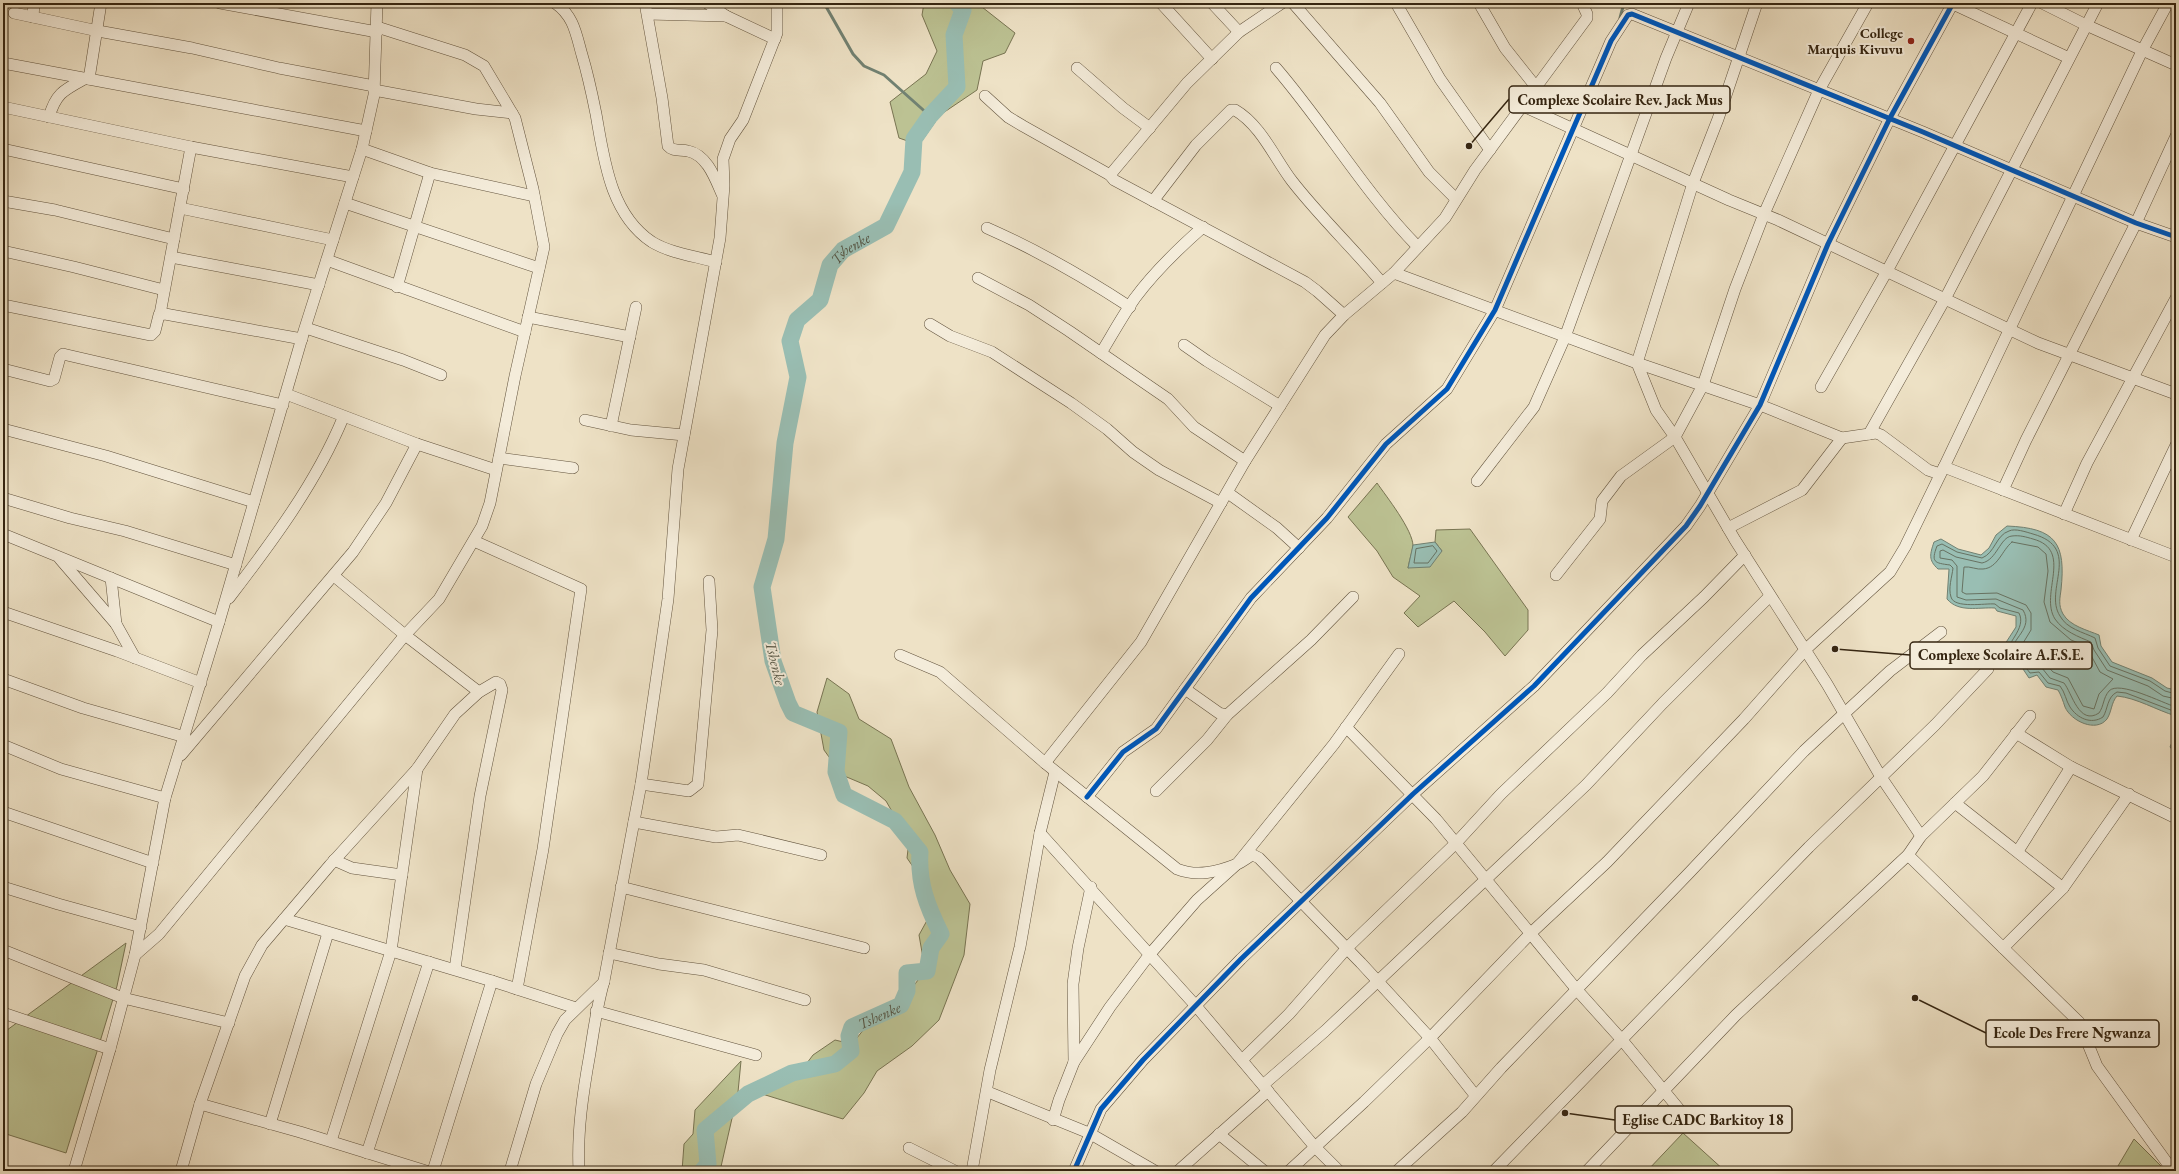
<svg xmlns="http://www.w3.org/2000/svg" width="2179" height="1174" viewBox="0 0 2179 1174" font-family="'EB Garamond',serif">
<rect width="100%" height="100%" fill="#eee2c6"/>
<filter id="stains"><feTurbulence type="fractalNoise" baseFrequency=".005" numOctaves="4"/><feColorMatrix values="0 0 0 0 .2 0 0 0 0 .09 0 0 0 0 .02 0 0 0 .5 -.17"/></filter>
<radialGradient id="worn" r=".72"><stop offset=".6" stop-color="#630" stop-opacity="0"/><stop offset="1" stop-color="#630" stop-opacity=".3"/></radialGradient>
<g fill="#bcc293" stroke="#787452">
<path d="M 924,3 L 988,3 L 982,7 L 1015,33 L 1005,53 L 983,61 L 977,90 L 940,115 L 919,145 L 899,138 L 890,102 L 926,74 L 937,51 L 922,15 Z"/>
<path d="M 1377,483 C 1386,496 1413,530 1413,546 C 1412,553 1409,561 1408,568 L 1442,551 L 1435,542 L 1436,530 L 1470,529 L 1528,610 L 1528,630 L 1505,656 L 1485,632 L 1454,601 L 1418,627 L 1404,613 L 1420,596 L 1393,577 L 1377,551 L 1348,517 Z"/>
<path d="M 827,678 L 849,694 L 859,719 L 891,739 L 909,787 L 935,835 L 950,870 L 970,904 L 964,955 L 939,1020 L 912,1046 L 877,1071 L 864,1093 L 843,1119 L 759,1093 L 765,1080 L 795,1079 L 813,1055 L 835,1040 L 852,1044 L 873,1018 L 893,1014 L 918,980 L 923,958 L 919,935 L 930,915 L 920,877 L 907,858 L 909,841 L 886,801 L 868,786 L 842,775 L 824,750 L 817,712 Z"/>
<path d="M 126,943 L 117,986 L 66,1153 L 3,1133 L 3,1033 Z"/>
<path d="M 741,1061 L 738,1092 L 720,1171 L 682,1171 L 684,1144 L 693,1134 L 695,1110 Z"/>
<path d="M 1683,1133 L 1725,1171 L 1647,1171 Z"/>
<path d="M 2134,1139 L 2166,1171 L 2115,1171 Z"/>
</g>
<g fill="#99beb3" stroke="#718172">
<path d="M 2007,526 C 2056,528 2066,543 2061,590 C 2060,598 2058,605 2063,614 C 2070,626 2087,630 2099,635 L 2101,646 L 2112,662 L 2152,678 L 2167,688 L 2176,690 L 2176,716 C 2156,710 2137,698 2117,696 C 2111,703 2112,711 2107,719 C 2096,733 2071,721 2065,707 C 2063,701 2061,695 2058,690 L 2046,687 L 2037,675 L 2029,678 L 2019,663 L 2004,666 L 2000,659 L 2003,647 L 2016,627 L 2016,616 L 1997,611 L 1995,608 C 1978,607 1959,613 1947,599 L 1949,569 L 1938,569 C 1928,560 1930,554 1934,542 L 1941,539 L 1958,549 L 1981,555 L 1989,548 L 1996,535 Z"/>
<path d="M 1435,542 L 1442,551 L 1430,567 L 1408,568 L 1413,545 Z"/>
<path d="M 2176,733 L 2176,754 L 2170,747 Z"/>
</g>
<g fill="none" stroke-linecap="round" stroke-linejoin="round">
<g stroke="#677262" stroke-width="1">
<path d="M 2012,542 L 2038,547 L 2046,554 L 2048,571 L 2044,602 L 2050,622 L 2071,640 L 2086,646 L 2100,672 L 2113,679 L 2099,694 L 2094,709 L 2083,706 L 2068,678 L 2053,672 L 2044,662 L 2035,660 L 2029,652 L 2020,648 L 2031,630 L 2031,613 L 2026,605 L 1997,593 L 1966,594 L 1962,592 L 1964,567 C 1970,566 1977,570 1983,569 C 1998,568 2002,550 2012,542 Z"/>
<path d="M 1433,546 L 1437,551 L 1428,563 L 1414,563 L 1416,549 Z"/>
<path d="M 2176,694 L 2165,691 L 2150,681 L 2110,666 L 2098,648 L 2095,638 C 2083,632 2067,629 2060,616 C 2043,590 2083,548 2033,534 C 2026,532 2015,528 2009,531 C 1996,535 1995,553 1982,558 L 1957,552 L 1942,544 L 1937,546 C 1931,562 1934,563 1950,565 L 1953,568 C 1952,577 1948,588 1951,597 C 1954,609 1986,603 1995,604 L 2000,608 L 2019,613 C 2027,629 2005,643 2005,659 L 2007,661 L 2020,660 L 2030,673 L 2039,672 L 2048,683 L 2060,686 C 2065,692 2066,701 2070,707 C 2077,718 2091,725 2103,717 C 2108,709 2107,697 2117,692 L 2126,693 L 2176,712"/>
<path d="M 2176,699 L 2163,696 L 2148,686 L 2107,670 L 2094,650 L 2091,642 C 2079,637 2063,631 2055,619 C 2039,594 2074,550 2033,539 C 2026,537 2020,535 2012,536 C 2000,537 1997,560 1982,563 L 1956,557 L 1943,550 L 1940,551 L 1940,558 L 1952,560 L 1957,566 L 1957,597 L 1966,600 L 1996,599 L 2023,610 C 2034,629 2011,638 2011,654 L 2023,655 L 2031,667 L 2042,668 L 2050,678 L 2064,683 C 2072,693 2079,726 2099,713 C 2104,706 2103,698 2109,691 C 2119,680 2162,703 2176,707"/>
</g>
<g stroke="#718172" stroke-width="3">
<path d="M 824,3 L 853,54 L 864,66 L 884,75 L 930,116"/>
<path d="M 1620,18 L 1624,3"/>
</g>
<path stroke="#99beb3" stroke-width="17" id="s1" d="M 702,1171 L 708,1164 L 705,1130 L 748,1094 L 792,1073 L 835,1064 L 851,1051 L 849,1036 L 852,1027 L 901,1005 L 907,991 L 907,973 L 927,971 L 931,948 L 941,934 C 927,906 918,883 920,852 L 895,821 L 844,795 L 836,772 L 839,732 L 793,713 L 788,703 L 773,661 L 762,587 L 776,539 L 785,443 L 798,377 L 790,341 L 797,320 L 820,300 L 830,265 L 843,250 L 886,226 L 912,172 L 914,139 L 930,116 L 957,87 L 954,35 L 963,10 L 957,3"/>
<defs>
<g id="minor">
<path d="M 220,3 L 377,32"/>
<path d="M 555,3 C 574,16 576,34 582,55 C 588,75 592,94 596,114 C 604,159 610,214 652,242 C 670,253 695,256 716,262"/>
<path d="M 645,3 L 662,98 L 668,146 C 673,152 681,149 688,151 C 707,155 715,178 722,194"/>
<path d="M 707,3 L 726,16 L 775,39"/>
<path d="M 1161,3 L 1212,59"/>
<path d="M 1212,3 L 1239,32"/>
<path d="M 1293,3 L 1380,103 L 1429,172 L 1456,199"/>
<path d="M 1396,3 L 1440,79 L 1490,150"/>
<path d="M 1479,3 L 1505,48 L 1536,87"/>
<path d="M 1757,3 L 1718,119 L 1693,183 L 1637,363 L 1656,410 L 1675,437 L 1735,540 L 1827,684 L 1881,777 L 1921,836"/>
<path d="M 1951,3 L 2069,58"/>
<path d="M 2042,3 L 2086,25 L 2176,65"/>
<path d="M 2168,3 L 2142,51 L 1944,467 L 2176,557"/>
<path d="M 14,13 L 98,31 L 192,48 L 279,68 L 374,86"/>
<path d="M 648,14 L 726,16"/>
<path d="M 33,17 L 34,3"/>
<path d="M 3,63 L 366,131"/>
<path d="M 1077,68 L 1123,108 L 1150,128"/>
<path d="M 1276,68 C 1326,126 1364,192 1418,247"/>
<path d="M 89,79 L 101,3"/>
<path d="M 374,90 L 476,109 L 512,113"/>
<path d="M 985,96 L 1008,117 L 1023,126 L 1110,175 L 1114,180 L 1305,282 L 1317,291 L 1344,315"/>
<path d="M 1523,106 L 1729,200 L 1778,220 L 2038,343 L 2176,394"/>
<path d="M 3,107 L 191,147 L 353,177"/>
<path d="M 49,117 C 56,93 64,90 86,78"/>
<path d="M 3,149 L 184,189"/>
<path d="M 362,149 L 430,173 L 534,196"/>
<path d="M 1110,175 L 1187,83 L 1239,32 L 1282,3"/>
<path d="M 3,201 L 55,210 L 174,239"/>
<path d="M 1153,201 L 1196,145 L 1231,110 L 1235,110 C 1261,125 1275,159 1292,181 C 1320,217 1353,248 1382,283"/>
<path d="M 345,203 L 539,268"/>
<path d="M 180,208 L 333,240"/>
<path d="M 987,228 C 1037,250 1084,277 1130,307"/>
<path d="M 3,251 L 74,267 L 164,290"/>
<path d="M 171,257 L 319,285"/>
<path d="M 327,260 L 525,332"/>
<path d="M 1394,273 L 1637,363 L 1760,405 L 1842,438 L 1876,433 L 1881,435 L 1928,470 L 1940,474"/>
<path d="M 978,278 L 1029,305 L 1069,331 L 1168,399 L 1194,427 L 1245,461"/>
<path d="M 397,287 L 430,173"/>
<path d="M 3,305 L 151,335 L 155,331 L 159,315 L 165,314 L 302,339"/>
<path d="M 160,314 L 191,147"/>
<path d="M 528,317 L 630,337"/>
<path d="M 930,324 L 950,336 L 992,352 L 1071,403 L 1107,429 L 1133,452 L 1159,470 L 1221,503"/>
<path d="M 306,328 L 403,360 L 441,375"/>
<path d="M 1184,345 L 1207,361 L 1280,406"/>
<path d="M 1101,353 C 1112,335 1123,315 1135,298 C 1155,271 1178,249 1203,227"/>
<path d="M 3,369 L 50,381 L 54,379 L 60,357 L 63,354 L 67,355 L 283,405"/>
<path d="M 1821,387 L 1887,271 L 2032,3"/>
<path d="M 286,394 L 417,444 L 496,470"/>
<path d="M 585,420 L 631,430 L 684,435"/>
<path d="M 611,426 L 636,307"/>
<path d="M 3,429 L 106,456 L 254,502"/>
<path d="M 1869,434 L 1945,299 L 2098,3"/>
<path d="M 499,458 L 573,468"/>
<path d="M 1477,481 L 1534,407 L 1565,337 L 1666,58 L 1689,3"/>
<path d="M 2003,490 L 2026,440 L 2136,223 L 2176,136"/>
<path d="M 1228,493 L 1277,528 L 1299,548"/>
<path d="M 3,498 L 70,518 L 125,531 L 236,565"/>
<path d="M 2064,514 L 2087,463 L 2176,298"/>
<path d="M 1728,528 L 1802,490 L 1842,438"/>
<path d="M 3,534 L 219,622"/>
<path d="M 2131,540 L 2176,445"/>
<path d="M 474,541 L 581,589 L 543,849 L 517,989"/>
<path d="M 60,559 L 116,624 L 135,658"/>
<path d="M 1556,575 L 1600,519 L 1602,501 L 1621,476 L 1675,437 L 1703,385 L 1735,289 L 1764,214 L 1819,90 L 1868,3"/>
<path d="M 334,576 L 405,635 L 479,692"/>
<path d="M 111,578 L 116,624"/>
<path d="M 229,598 C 272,542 316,483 343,418"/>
<path d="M 3,612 L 117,651 L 201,683"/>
<path d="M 900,655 L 940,672 L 1045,763 L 1177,869 C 1197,877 1217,872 1237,864 C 1243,862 1247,857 1253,855 L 1259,858 L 1361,963 L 1430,1038 L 1475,1095"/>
<path d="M 3,679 L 83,708 L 185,737"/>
<path d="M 1185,689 L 1219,713 L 1227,715 L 1311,640 L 1353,597"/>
<path d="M 1346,727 L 1436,819 L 1577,990 L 1622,1040 L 1688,1120"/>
<path d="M 2016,733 L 2071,767 L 2176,818"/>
<path d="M 3,745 L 61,769 L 165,798"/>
<path d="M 181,755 L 353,552 L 386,503 L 417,444"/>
<path d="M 1045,763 L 1141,642 L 1245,461 L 1325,335 L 1344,315 L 1394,273 L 1445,218 L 1475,170 L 1587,18 L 1587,14 L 1582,3"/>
<path d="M 641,784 L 689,791 L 698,784 L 712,630 L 709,581"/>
<path d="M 1156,791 L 1207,740 L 1227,715"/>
<path d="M 1087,797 L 1123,752 L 1156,729 L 1251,598 L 1327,518 L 1386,444 L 1447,389 L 1495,310 L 1611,41 L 1628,15 L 1632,14 L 1923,132 L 2136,223 L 2176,237"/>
<path d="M 1955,803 L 2063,888"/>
<path d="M 3,812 L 153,863"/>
<path d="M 634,822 L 716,837 L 738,835 L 821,855"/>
<path d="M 1040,833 L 1196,1006 L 1315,1147 L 1339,1171"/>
<path d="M 2018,851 L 2071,767"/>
<path d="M 1908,855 L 2079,1022 L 2097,1066 L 2173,1171"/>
<path d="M 334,860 L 352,868 L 402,875"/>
<path d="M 3,887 L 58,904 L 141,927"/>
<path d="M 621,887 L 864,948"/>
<path d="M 284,919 L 492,981 L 576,1008"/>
<path d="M 2003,948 L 2063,888 L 2129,794"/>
<path d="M 3,950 L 123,998 L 229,1023"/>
<path d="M 609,953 L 659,964 L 704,970 L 805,1000"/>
<path d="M 135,955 L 159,934 L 405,635 L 439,599 L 482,526 L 490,503 L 515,376 L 544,247 L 533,189 L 515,118 L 484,66 L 465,55 L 377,27"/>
<path d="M 596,1011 L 756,1055"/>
<path d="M 3,1013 L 110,1049"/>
<path d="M 1242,1060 L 1289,1014 L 1347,948 L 1456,843 L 1501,794 L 1607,693 L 1642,655 L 1704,597 L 1745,555"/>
<path d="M 1074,1062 L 1073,984 L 1078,948 L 1091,887"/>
<path d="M 1263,1085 L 1325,1031 L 1586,785 L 1663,703 L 1770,596"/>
<path d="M 988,1092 L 1089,1133 L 1155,1171"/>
<path d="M 200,1104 L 300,1132 L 426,1171"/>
<path d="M 1053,1120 L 1059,1100 L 1074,1062 L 1110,1007 L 1150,954 L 1197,900 L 1237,864 L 1334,744 L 1399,654"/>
<path d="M 270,1124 L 328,933"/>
<path d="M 1219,1134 L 1264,1171"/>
<path d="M 331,1141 L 391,951 L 417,769"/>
<path d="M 909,1148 L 955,1171"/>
<path d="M 367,1153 L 429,962"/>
<path d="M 74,1171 L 110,1049 L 135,955 L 165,798 L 219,622 L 304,331 L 362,149 L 374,95 L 377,3"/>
<path d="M 181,1171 L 200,1104 L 245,976 L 262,945 L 330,865 L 417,769 L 455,714 L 479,692 L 496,682 L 500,684 L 502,690 L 480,796 L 455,969"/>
<path d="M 433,1171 L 492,981"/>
<path d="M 510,1171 L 536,1084 L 557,1034 L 565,1020 L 604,982"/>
<path d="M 579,1171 C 577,1131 583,1092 590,1053 C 594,1028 597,1005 604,981 L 641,784 L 668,599 L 678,469 L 720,238 L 724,185 L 723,159 L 730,139 L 743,120 L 777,33 L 777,3"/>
<path d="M 972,1171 L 990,1070 L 1020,947 L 1040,833 L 1055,772"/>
<path d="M 1074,1171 L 1101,1109 L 1143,1060 L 1241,959 L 1413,794 L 1534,686 L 1686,526 L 1700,506 L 1760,405 L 1828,244 L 1890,118 L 1953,3"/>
<path d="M 1178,1171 L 1268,1091"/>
<path d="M 1289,1171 L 1364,1102 L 1430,1038 L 1531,933 L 1607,862 L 1744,719 L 1805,650 L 1890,572 L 1905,547 L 1944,467"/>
<path d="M 1397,1171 L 1462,1112 L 1501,1068 L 1689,873 L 1804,751 L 1890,671 L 1941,632"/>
<path d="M 1494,1171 L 1809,847 L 1935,725 L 1988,669"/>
<path d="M 1587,1171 L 1736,1015 L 1908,855 L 1921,836 L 1983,776 L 2030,716"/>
</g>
</defs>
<use href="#minor" stroke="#63543e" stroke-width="12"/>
<use href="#minor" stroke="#f4ecda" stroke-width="11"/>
<defs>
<g id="cycleway">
<path d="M 1087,797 L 1123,752 L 1156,729 L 1251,598 L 1327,518 L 1386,444 L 1447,389 L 1495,310 L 1611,41 L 1628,15 L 1632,14 L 1923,132 L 2136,223 L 2176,237"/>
<path d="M 1074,1171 L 1101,1109 L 1143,1060 L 1241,959 L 1413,794 L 1534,686 L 1686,526 L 1700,506 L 1760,405 L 1828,244 L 1890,118 L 1953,3"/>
</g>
</defs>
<use href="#cycleway" stroke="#f4ecda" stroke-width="8"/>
<use href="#cycleway" stroke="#0057b8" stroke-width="5"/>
</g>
<circle fill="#8f2418" stroke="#f4ecda" stroke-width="1.5" cx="1911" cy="41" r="4"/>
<g text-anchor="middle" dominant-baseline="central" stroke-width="4" stroke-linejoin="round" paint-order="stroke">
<g font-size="14" font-weight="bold" fill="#352511" stroke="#f4ecda" text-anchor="end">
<text x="1903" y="33">College<tspan x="1903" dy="16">Marquis Kivuvu</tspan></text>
</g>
<g font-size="15" font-style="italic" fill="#535342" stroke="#f4ecda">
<text stroke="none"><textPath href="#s1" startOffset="1179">Tshenke</textPath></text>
<text transform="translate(776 663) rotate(76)">Tshenke</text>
<text stroke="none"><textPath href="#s1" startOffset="267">Tshenke</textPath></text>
</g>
</g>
<path fill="none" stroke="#352511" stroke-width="1.5" d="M1469 146L1509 99M1835 649L1910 655M1915 998L1986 1033M1565 1113L1615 1120"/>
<g fill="#352511" stroke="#f4ecda" stroke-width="1.5">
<circle cx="1469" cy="146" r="4"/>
<circle cx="1835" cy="649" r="4"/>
<circle cx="1915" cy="998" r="4"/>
<circle cx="1565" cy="1113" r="4"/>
</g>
<g fill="#f4ecda" stroke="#352511" stroke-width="1.5">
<rect x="1509" y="86" width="221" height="27" rx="4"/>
<rect x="1910" y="642" width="182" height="27" rx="4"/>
<rect x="1986" y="1020" width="173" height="27" rx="4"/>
<rect x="1615" y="1106" width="177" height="27" rx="4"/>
</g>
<g font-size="15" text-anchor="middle" font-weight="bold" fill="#352511">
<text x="1620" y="105">Complexe Scolaire Rev. Jack Mus</text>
<text x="2001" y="660">Complexe Scolaire A.F.S.E.</text>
<text x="2072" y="1038">Ecole Des Frere Ngwanza</text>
<text x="1703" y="1125">Eglise CADC Barkitoy 18</text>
</g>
<rect width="2179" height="1174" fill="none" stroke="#eee2c6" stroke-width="16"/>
<rect x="4" y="4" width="2171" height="1166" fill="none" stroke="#352511" stroke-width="2"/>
<rect x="8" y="8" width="2163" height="1158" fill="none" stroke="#352511"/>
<rect width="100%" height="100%" filter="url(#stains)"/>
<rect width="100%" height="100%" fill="url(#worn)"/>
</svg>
